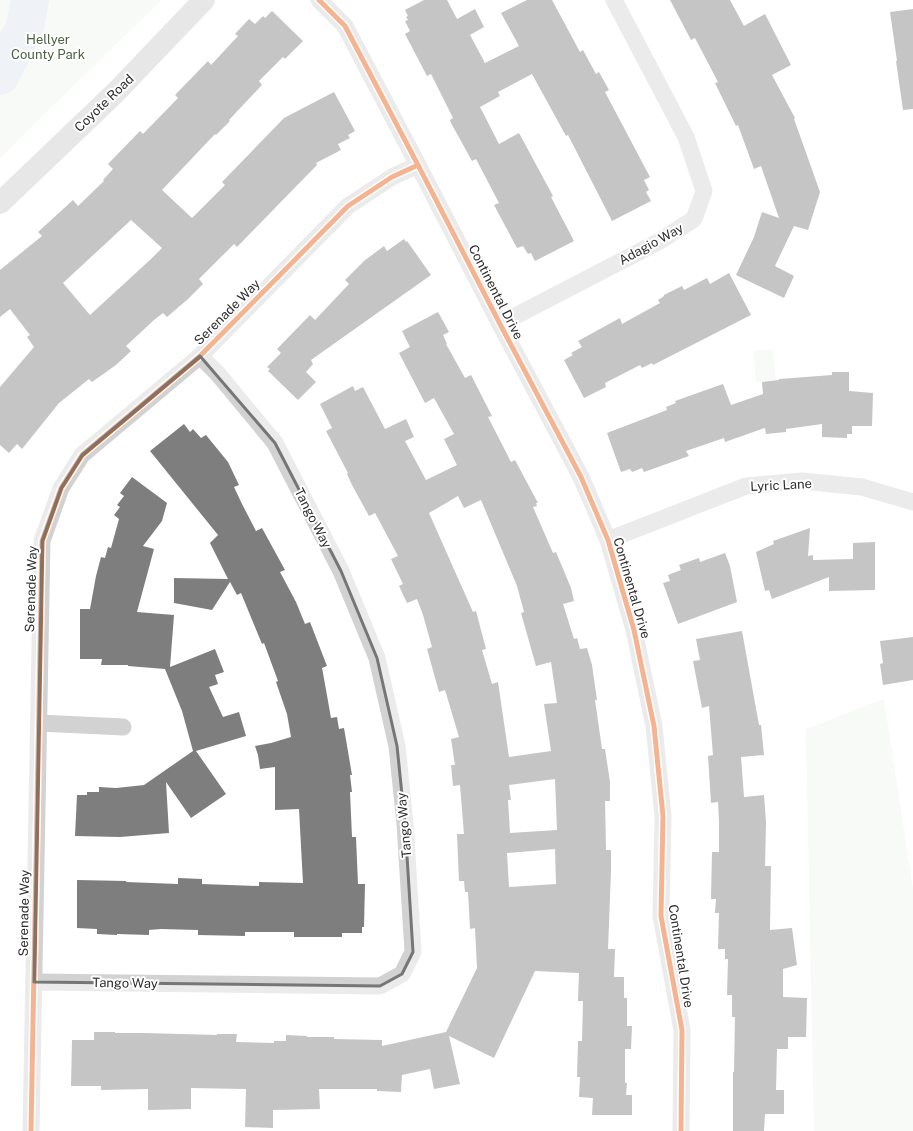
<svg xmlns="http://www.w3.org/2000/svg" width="913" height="1131" viewBox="0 0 913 1131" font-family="'Public Sans',sans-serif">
<rect width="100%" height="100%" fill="#fff"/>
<g fill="#eef3ec">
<path d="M 0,0 L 161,0 L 0,158 Z"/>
<path d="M 773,349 L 776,380 L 756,382 L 753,351 Z"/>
<path d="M 884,699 L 913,889 L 913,1131 L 814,1131 L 806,729 Z"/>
</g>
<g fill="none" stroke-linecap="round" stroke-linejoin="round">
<path stroke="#dbe3ee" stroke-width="38" d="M 0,76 L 25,27 L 30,0"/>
</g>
<g fill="#7e7e7e" fill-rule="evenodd">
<path d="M 424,0 L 447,0 L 457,19 L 475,9 L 484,27 L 470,35 L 485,63 L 519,46 L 501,13 L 527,0 L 552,0 L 580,52 L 583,50 L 596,74 L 599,72 L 609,90 L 605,92 L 650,177 L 644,180 L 649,190 L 646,192 L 651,201 L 612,221 L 568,135 L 566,136 L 532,74 L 498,92 L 500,96 L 480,107 L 499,144 L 519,133 L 553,196 L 551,197 L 574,241 L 535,261 L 531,253 L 528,254 L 523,246 L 517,248 L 494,205 L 499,203 L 476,159 L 472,161 L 451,123 L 450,120 L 453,118 L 431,74 L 427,76 L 405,34 L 410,31 L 405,21 L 408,20 L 406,17 L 408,16 L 405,10 Z"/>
<path d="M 670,0 L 730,0 L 744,26 L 765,14 L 791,65 L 772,75 L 795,118 L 794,119 L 820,192 L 808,230 L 794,226 L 775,266 L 794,276 L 784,298 L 736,275 L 754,237 L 762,212 L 779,218 L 761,166 L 754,169 L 738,125 L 736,126 L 715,83 L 718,82 L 695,38 L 691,40 Z"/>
<path d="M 913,9 L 913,109 L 903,110 L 896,61 L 897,61 L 890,12 Z"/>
<path d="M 272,11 L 303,41 L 285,59 L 283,57 L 259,81 L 262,85 L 229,120 L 230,121 L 216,135 L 215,134 L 162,190 L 192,218 L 225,185 L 222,182 L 284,118 L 334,92 L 355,131 L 348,135 L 350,138 L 338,144 L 341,150 L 316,163 L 317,165 L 237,247 L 234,244 L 199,279 L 203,284 L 188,299 L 167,317 L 163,313 L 154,320 L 126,346 L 131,351 L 116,365 L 92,382 L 89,379 L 59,403 L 22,449 L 17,444 L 9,453 L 0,445 L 0,387 L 34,347 L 27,337 L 30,335 L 10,309 L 0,317 L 0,270 L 42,236 L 38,232 L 73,200 L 78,206 L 104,181 L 103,180 L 113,169 L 108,164 L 140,131 L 143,134 L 178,98 L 175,95 L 208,61 L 211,65 L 238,36 L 235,34 L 249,19 L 255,24 L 263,16 L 265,18 ZM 131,220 L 162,248 L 151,259 L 90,315 L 63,283 Z"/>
<path d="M 404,239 L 406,242 L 407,241 L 431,275 L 311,360 L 313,364 L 306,372 L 316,382 L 298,400 L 268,371 L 270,369 L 267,367 L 281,353 L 277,349 L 310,315 L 315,320 L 349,284 L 345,280 L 364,261 L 384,246 L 387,251 Z"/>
<path d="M 729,273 L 751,315 L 653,365 L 652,363 L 642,368 L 640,365 L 605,383 L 606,387 L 584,398 L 564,360 L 573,355 L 571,353 L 582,347 L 578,341 L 620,318 L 622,324 L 660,303 L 658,300 L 664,296 L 664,295 L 682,286 L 684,290 L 707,278 L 710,284 Z"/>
<path d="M 438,312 L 449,332 L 443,335 L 447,344 L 446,344 L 465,378 L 471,375 L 492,416 L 488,417 L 511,462 L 515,460 L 538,503 L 536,503 L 537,506 L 533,507 L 553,553 L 556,552 L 571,588 L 574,601 L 563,604 L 574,639 L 577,638 L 580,649 L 587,648 L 592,665 L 597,700 L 595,700 L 602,749 L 605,749 L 610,782 L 610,801 L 605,801 L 606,850 L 611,850 L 611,871 L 608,949 L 615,949 L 614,977 L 624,977 L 624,998 L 627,998 L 627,1026 L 632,1026 L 631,1049 L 625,1049 L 625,1083 L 627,1083 L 626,1095 L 632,1095 L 632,1115 L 592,1115 L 593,1098 L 579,1097 L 580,1077 L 577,1077 L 578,1041 L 582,1041 L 583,1001 L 578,1001 L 579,973 L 535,971 L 494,1058 L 449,1036 L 460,1084 L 434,1089 L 430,1069 L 402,1075 L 401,1092 L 377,1091 L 377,1089 L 319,1089 L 320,1109 L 273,1110 L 273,1128 L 245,1127 L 246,1089 L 191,1088 L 191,1109 L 148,1110 L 148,1089 L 101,1090 L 101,1086 L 71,1086 L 72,1040 L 94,1040 L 94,1032 L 115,1032 L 115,1033 L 144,1033 L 217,1035 L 217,1034 L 237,1034 L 236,1042 L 274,1043 L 274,1041 L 286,1041 L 286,1035 L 307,1036 L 307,1037 L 334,1037 L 334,1039 L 382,1040 L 382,1046 L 446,1032 L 477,968 L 475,928 L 470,929 L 468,892 L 465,892 L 464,881 L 459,881 L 457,834 L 464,834 L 460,785 L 453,786 L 451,765 L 455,765 L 451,739 L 459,737 L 445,690 L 439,692 L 427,649 L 432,647 L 423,615 L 417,599 L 407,603 L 399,586 L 403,584 L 391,559 L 398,556 L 375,513 L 369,516 L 352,485 L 347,474 L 348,473 L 326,431 L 332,428 L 320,404 L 353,386 L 355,391 L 363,387 L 385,429 L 406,419 L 414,437 L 405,441 L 426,480 L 457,465 L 444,439 L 454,434 L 434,398 L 425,403 L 399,353 L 410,347 L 402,331 ZM 458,496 L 464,508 L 481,500 L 517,586 L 524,612 L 521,613 L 536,666 L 551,662 L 557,703 L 544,704 L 551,751 L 509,757 L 498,682 L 492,684 L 482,650 L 486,649 L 476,611 L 473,612 L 429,513 ZM 555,779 L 557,830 L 510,833 L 508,800 L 511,800 L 509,785 ZM 555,849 L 556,884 L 509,887 L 507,853 Z"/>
<path d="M 832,372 L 849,372 L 849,391 L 873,393 L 872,426 L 852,426 L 852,434 L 847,434 L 847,438 L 822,437 L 822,424 L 786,429 L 786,432 L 766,434 L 765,428 L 725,442 L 724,438 L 686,451 L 689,456 L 644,472 L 642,468 L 632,472 L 630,469 L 621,472 L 607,433 L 667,410 L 666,407 L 676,403 L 675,401 L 723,384 L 731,405 L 763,394 L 762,382 L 779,380 L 779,379 L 832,375 Z"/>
<path d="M 184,424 L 190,432 L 193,429 L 201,438 L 206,435 L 228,462 L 239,485 L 234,487 L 242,504 L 256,531 L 262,528 L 285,570 L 280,572 L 296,602 L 305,624 L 310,622 L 327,666 L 322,668 L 323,673 L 331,718 L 337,717 L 339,729 L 344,728 L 352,775 L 350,775 L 352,792 L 350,792 L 352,837 L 356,837 L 358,884 L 365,884 L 364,927 L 362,927 L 362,933 L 342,933 L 342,937 L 294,937 L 294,932 L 245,932 L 245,936 L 198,935 L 198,930 L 161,929 L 149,930 L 149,935 L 117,934 L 117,935 L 97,934 L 97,929 L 77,928 L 77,880 L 126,881 L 126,882 L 178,884 L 178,878 L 202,879 L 202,884 L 259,886 L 259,882 L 303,883 L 299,809 L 275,810 L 275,767 L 260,769 L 258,755 L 255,746 L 271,743 L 291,737 L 287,714 L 276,682 L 278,681 L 264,643 L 262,644 L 241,593 L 237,595 L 230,582 L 212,610 L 174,603 L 174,578 L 228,579 L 210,543 L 218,535 L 150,451 Z"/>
<path d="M 132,477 L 167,503 L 162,521 L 143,546 L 154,549 L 137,612 L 174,615 L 170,667 L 215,649 L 224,672 L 215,675 L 218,684 L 209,687 L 223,717 L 239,712 L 246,736 L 196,751 L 226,794 L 191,818 L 166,782 L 169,833 L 120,837 L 75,836 L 77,795 L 87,795 L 87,792 L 99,792 L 99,787 L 116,788 L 144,785 L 193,751 L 182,711 L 165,669 L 128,666 L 128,665 L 101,665 L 102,659 L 80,659 L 80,609 L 90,609 L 96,576 L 101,557 L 105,558 L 108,547 L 111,548 L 119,519 L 114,515 L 120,507 L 117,505 L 124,496 L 120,493 Z"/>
<path d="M 810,528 L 808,556 L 813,555 L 813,560 L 853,559 L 853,543 L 875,542 L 875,590 L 829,591 L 829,577 L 772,599 L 769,590 L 765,591 L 756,552 L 774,544 L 773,541 Z"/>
<path d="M 725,553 L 730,566 L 737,602 L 678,624 L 663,583 L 670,581 L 668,575 L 681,570 L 679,565 L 699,558 L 700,562 Z"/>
<path d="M 742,631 L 759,725 L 761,725 L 764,755 L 741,757 L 744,797 L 764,795 L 766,823 L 765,866 L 771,866 L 770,930 L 792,928 L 797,965 L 783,969 L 783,997 L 807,998 L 806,1037 L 788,1037 L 788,1049 L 777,1049 L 776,1090 L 784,1090 L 784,1114 L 765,1114 L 764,1131 L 733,1131 L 733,1072 L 734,1072 L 735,1017 L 732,1017 L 732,995 L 727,995 L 728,959 L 725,959 L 725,949 L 718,949 L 719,913 L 715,913 L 716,899 L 711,899 L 712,852 L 719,852 L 719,822 L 718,802 L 711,803 L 708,756 L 713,755 L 709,706 L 702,708 L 693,661 L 700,660 L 696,639 Z"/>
<path d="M 913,637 L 913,680 L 883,685 L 880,664 L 883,663 L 880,641 Z"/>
</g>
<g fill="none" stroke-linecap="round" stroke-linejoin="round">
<g stroke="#d2d2d2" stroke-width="17">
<path d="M 319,0 L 345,26 L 418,165 L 500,324 L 581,477 L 608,540 L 634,630 L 654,726 L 663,816 L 661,916 L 682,1030 L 681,1131"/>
<path d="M 500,324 L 658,242 L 694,219 L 704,191 L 686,137 L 614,0"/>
<path d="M 608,540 L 746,486 L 802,481 L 862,487 L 913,502"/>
<path d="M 39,723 L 123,727"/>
<path d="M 34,982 L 380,986 L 402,974 L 413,952 L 405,824 L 397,746 L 377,658 L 341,571 L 275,443 L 218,374 L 200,356"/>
<path d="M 31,1131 L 42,541 L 61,488 L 82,455 L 200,356 L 348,206 L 392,177 L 418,165"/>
</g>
<path stroke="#cbcbcb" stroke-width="22" d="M 0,203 L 116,92 L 204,0"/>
<defs>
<g id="cycleway">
<path d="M 319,0 L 345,26 L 418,165 L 500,324 L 581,477 L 608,540 L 634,630 L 654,726 L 663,816 L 661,916 L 682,1030 L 681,1131"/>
<path d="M 31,1131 L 42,541 L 61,488 L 82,455 L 200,356 L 348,206 L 392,177 L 418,165"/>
</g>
</defs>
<use href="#cycleway" stroke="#fff" stroke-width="8"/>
<use href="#cycleway" stroke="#e8590c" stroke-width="5"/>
</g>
<path d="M0 0H913V1131H0ZM 200,356 L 275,443 L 341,571 L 377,658 L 397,746 L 405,824 L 413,952 L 402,974 L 380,986 L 34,982 L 42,541 L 61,488 L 82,455 Z" fill="#fff" fill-opacity=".55" fill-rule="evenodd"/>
<path fill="none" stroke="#767676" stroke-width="3" stroke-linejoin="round" d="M 200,356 L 275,443 L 341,571 L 377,658 L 397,746 L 405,824 L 413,952 L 402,974 L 380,986 L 34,982 L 42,541 L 61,488 L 82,455 Z"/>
<g text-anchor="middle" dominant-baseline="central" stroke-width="4" stroke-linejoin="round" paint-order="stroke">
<g font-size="13" fill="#4b6340" stroke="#fff">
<text x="48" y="39">Hellyer<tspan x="48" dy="15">County Park</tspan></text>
</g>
<g font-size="13" fill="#2d2d2d" stroke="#fff">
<text transform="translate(104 103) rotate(-44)">Coyote Road</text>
<text transform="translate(651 244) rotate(-29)">Adagio Way</text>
<text transform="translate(496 292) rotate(63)">Continental Drive</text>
<text transform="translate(227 312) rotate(-45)">Serenade Way</text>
<text transform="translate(781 485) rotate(-3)">Lyric Lane</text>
<text transform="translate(313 518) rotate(63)">Tango Way</text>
<text transform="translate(632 588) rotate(74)">Continental Drive</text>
<text transform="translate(31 589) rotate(-88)">Serenade Way</text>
<text transform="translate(404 825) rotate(-95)">Tango Way</text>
<text transform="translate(24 913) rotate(-89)">Serenade Way</text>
<text transform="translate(681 956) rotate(81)">Continental Drive</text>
<text transform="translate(125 983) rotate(1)">Tango Way</text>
</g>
</g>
</svg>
